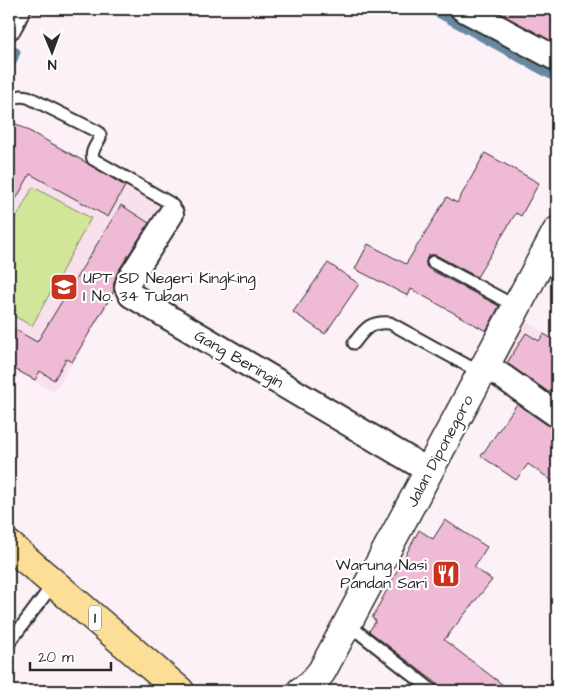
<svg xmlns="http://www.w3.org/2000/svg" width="566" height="700" viewBox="0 0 566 700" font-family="'Architects Daughter',sans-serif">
<rect width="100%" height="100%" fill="#fcf1f7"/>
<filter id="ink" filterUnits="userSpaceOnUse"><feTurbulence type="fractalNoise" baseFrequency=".02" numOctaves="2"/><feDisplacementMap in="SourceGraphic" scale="10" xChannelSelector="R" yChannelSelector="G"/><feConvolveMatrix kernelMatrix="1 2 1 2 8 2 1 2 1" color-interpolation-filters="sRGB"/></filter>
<g filter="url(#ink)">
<g fill="#f8e0ed">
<path d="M 9,118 L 168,207 L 54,392 L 9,367 Z"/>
<path d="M 523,319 L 557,341 L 557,407 L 497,367 Z"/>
</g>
<path fill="#d2e69a" stroke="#7e8862" d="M 33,187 L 91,218 L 32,326 L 9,313 L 9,231 Z"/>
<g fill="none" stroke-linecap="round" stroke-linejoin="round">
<g stroke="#66899f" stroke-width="9">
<path d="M 431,9 L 553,76"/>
<path d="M 9,69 L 16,52"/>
</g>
</g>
<g fill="#efbad5" stroke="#2b2b2b">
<path d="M 492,9 L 557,9 L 557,44 Z"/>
<path d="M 9,120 L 87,163 L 125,186 L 108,217 L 30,174 L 9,212 Z"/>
<path d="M 485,153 L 539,183 L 521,216 L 516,213 L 477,277 L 436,255 L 429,255 L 427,258 L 426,262 L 426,266 L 429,269 L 499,306 L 486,331 L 411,289 L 408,296 L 355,269 L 368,244 L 406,264 L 447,197 L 457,203 Z"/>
<path d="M 121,205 L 149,223 L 117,273 L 114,283 L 114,291 L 72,362 L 66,359 L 54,380 L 40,371 L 35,380 L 9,366 L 9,326 L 37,342 Z"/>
<path d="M 328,263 L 359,284 L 325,334 L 293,312 Z"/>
<path d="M 526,333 L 539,341 L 544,334 L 557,342 L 557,398 L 507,363 Z"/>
<path d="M 517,404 L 549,426 L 557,428 L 557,484 L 528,464 L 516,480 L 481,456 Z"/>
<path d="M 445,520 L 487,547 L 474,567 L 492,580 L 444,640 L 511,691 L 448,691 L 427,676 L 369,631 L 376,621 L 372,618 L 419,530 L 433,539 Z"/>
</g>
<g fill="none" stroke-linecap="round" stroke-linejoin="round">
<defs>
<g id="service">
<path d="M 9,99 L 21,96 L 28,97 L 98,132 L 100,135 L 100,138 C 97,144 90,152 93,159 L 170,203 L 173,206 L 171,214"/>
<path d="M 433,262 L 517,307"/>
<path d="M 541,262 L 557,271"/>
<path d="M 354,343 C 365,329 370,321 390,323 L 481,373"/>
<path d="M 348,624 L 433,691"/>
<path d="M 9,643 L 54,583"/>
</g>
<g id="minor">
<path d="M 463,9 L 557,59"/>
<path d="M 9,27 L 18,9"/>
<path d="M 171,214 L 129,280 L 127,287 L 131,295 L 429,471"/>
<path d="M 486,365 L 557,415"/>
</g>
<path id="secondary" d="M 301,691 L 311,685 L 322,671 L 557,231"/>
<path id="trunk" d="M 9,545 L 180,691"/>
</defs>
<use href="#service" stroke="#2b2b2b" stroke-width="15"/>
<use href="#minor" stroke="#2b2b2b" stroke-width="28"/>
<use href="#secondary" stroke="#2b2b2b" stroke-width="31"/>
<use href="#trunk" stroke="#2b2b2b" stroke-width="31"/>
<use href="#service" stroke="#fff" stroke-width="11"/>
<use href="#minor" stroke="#fff" stroke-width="24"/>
<use href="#secondary" stroke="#fff" stroke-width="28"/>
<use href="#trunk" stroke="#fcde96" stroke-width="28"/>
</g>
</g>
<defs>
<symbol id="school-square" viewBox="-11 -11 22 22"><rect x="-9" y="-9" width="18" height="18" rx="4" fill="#c8321e" stroke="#fff"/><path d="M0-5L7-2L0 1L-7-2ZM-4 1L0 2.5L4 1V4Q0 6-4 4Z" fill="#fff"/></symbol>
<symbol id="restaurant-square" viewBox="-11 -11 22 22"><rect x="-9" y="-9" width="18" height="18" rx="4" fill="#c8321e" stroke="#fff"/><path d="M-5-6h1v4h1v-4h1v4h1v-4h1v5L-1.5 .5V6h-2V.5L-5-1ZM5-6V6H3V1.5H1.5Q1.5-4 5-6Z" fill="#fff"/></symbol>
</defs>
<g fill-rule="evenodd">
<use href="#school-square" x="48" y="271" width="32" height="32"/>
<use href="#restaurant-square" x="430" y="558" width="32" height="32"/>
</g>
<g text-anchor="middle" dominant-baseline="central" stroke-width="4.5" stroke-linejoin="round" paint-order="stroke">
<rect fill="#fff" stroke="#6b6b6b" stroke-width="1" x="89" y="605.5" width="12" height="25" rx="4"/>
<g font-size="15" font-weight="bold" fill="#2b2b2b">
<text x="95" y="618">1</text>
</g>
<g font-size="16" fill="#2b2b2b" stroke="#fff" text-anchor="start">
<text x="83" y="278">UPT SD Negeri Kingking<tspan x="83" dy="18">I No. 34 Tuban</tspan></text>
<text x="427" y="565" text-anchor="end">Warung Nasi<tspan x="427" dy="18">Pandan Sari</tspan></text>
</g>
<g font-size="16" fill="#2b2b2b" stroke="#fff">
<text transform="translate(239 359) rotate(30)">Gang Beringin</text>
<text transform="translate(440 451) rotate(-62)">Jalan Diponegoro</text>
</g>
</g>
<rect width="566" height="700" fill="none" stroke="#fff" stroke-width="30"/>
<rect x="15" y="15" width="536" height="670" fill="none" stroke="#2b2b2b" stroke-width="2" filter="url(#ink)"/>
<g transform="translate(52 52) rotate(179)" stroke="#ffffff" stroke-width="4" paint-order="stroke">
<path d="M0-4L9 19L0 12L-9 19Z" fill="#2b2b2b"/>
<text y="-8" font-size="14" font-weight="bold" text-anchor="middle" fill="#2b2b2b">N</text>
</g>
<path d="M30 662v8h81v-8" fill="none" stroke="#2b2b2b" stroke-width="2.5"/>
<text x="38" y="662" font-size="15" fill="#2b2b2b" stroke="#ffffff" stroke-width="4" paint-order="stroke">20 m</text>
</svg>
